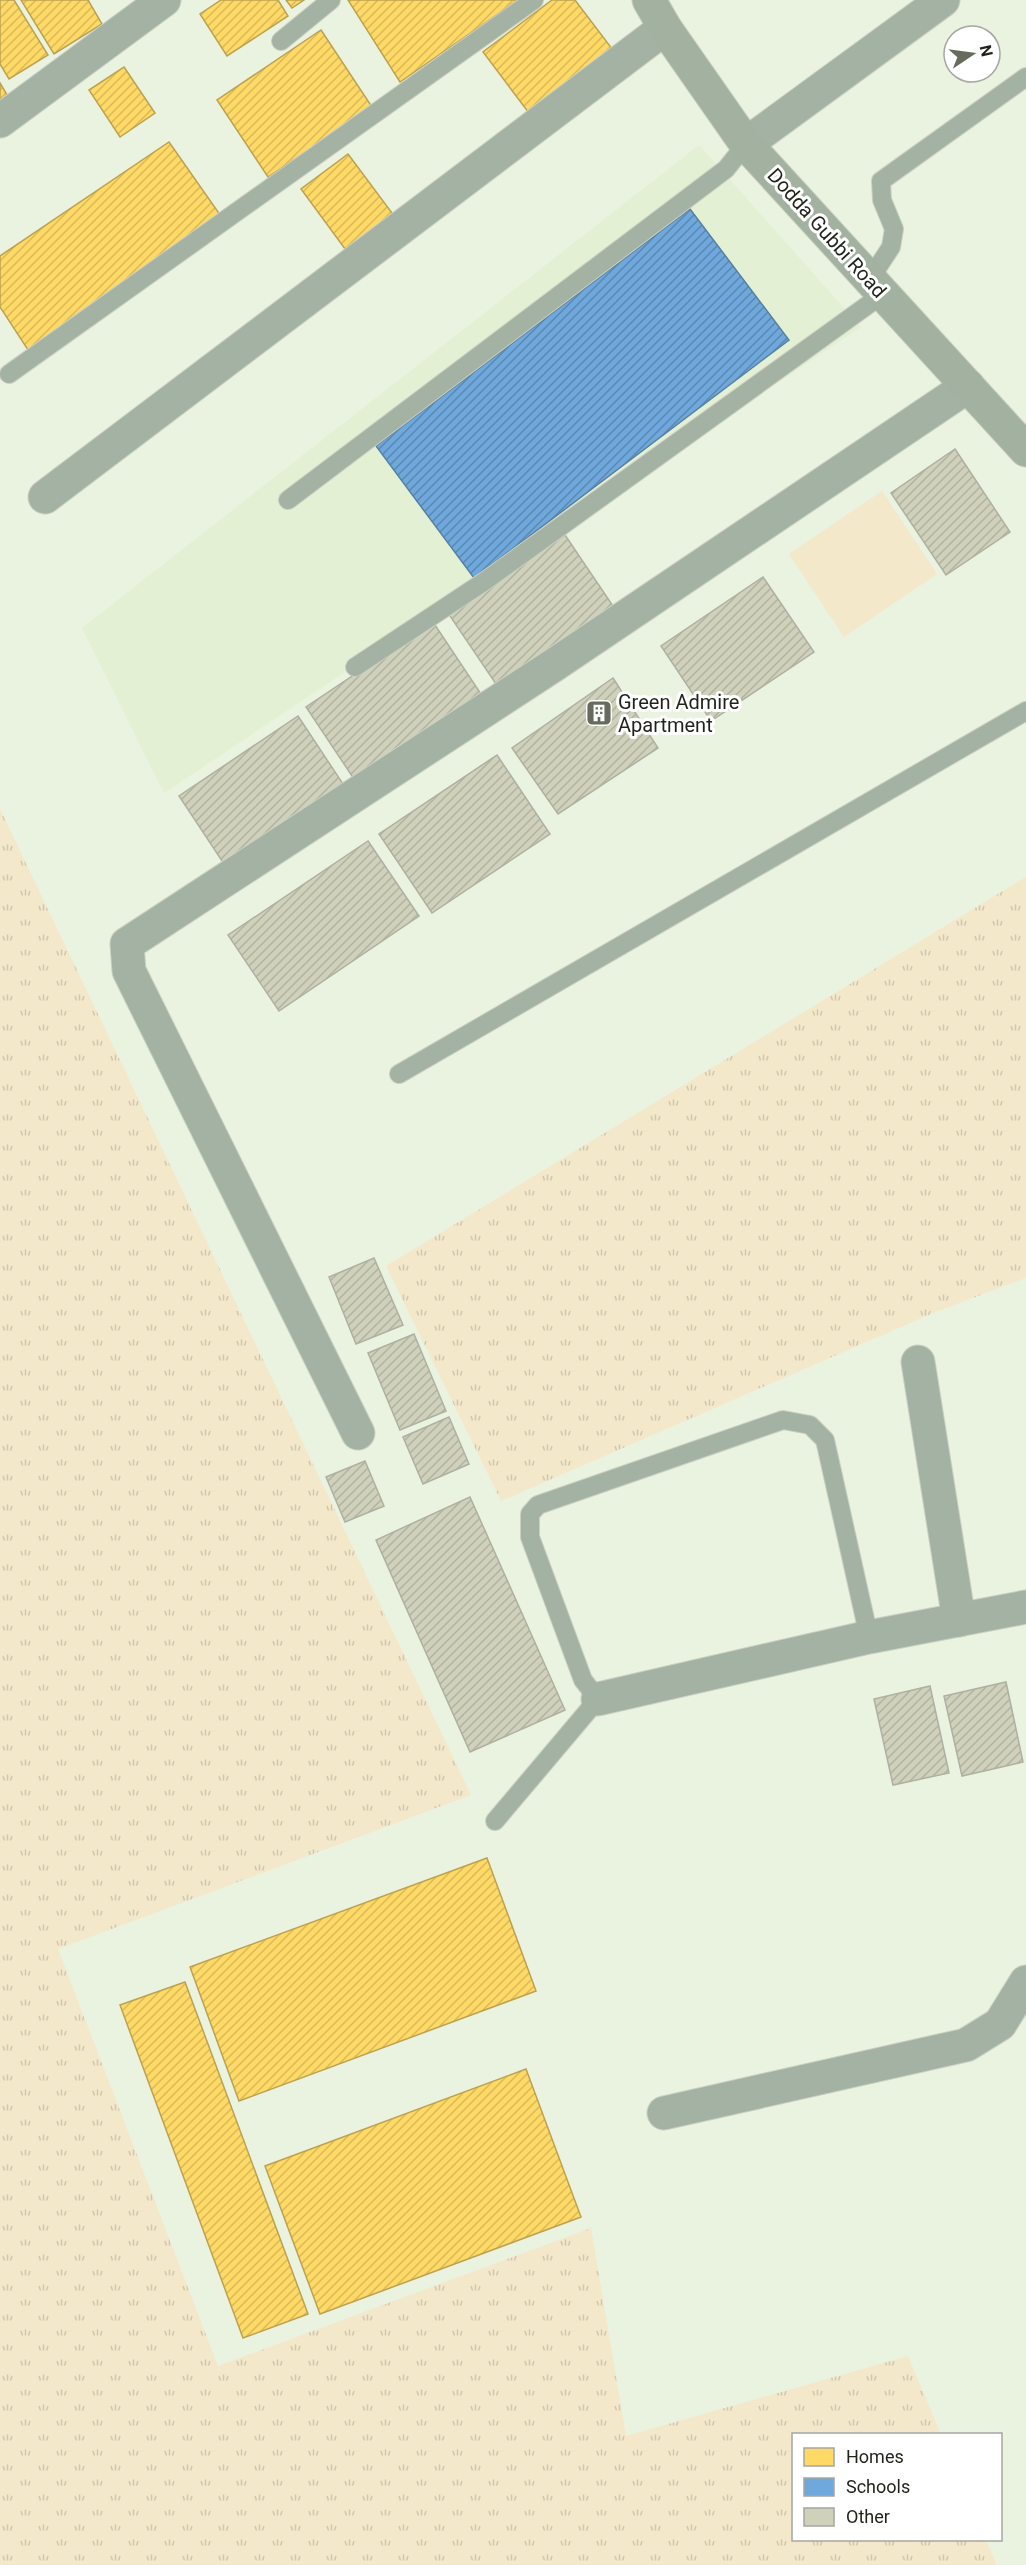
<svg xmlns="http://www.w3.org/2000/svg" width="1026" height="2565" viewBox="0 0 1026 2565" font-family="Roboto,sans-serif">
<defs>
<pattern id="grass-tufts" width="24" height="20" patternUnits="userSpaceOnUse" patternTransform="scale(1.5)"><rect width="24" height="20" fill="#f4e8cb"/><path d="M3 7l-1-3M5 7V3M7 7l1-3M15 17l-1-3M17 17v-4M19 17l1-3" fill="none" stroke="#d1c7ae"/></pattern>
<pattern id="homes-hatch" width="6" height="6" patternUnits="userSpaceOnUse" patternTransform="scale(1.5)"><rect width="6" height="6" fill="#ffd966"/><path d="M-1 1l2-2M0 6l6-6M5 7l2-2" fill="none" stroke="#daba58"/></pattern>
<pattern id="schools-hatch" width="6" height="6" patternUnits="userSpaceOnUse" patternTransform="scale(1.5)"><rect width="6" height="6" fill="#6fa8dc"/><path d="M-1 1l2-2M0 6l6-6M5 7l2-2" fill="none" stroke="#5b88b1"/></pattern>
<pattern id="building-hatch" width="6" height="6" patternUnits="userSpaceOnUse" patternTransform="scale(1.5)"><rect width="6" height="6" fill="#cfd1bb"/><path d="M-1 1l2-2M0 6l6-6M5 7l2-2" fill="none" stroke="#b1b3a0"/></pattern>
</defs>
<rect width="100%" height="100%" fill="#eaf2e0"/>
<path fill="#e4f0d3" d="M 699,145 L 861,327 L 164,793 L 82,628 Z"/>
<g fill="url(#grass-tufts)">
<path d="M 0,809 L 471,1795 L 58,1949 L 218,2366 L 591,2228 L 626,2436 L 908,2356 L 941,2434 L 794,2434 L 794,2540 L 986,2540 L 997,2565 L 0,2565 Z"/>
<path d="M 1026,877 L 1026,1278 L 933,1313 L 501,1501 L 386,1266 Z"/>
</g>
<path fill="#f4e8cb" d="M 882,491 L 937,574 L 844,637 L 789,554 Z"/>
<g fill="url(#homes-hatch)" stroke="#bca24f" stroke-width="1.5">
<path d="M 0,0 L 14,0 L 48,55 L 9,79 L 0,64 Z"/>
<path d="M 21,0 L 88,0 L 102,24 L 54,54 Z"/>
<path d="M 221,0 L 278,0 L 288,16 L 227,56 L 200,14 Z"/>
<path d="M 286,0 L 304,0 L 292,8 Z"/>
<path d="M 348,0 L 518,0 L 400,82 Z"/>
<path d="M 552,0 L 575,0 L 619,58 L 535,121 L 483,52 Z"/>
<path d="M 321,30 L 372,107 L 268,177 L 217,100 Z"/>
<path d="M 124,67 L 155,113 L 120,137 L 89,90 Z"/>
<path d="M 0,83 L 10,100 L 0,106 Z"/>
<path d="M 169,142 L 223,219 L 30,353 L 0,307 L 0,256 Z"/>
<path d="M 348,154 L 395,217 L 348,253 L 301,189 Z"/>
<path d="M 487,1858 L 536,1991 L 239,2101 L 190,1967 Z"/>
<path d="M 185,1982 L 308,2314 L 243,2338 L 120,2005 Z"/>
<path d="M 526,2069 L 581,2217 L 320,2314 L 265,2166 Z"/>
</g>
<path fill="url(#schools-hatch)" stroke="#5780a1" stroke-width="1.5" d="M 690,209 L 789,340 L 474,578 L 376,446 Z"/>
<g fill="url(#building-hatch)" stroke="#aeb0a2" stroke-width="1.5">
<path d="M 955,449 L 1010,532 L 946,575 L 891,493 Z"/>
<path d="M 565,535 L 615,609 L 498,687 L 448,613 Z"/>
<path d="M 763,577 L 814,652 L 711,721 L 661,646 Z"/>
<path d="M 433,622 L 485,700 L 358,785 L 306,707 Z"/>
<path d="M 613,678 L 658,748 L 558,814 L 512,748 Z"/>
<path d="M 298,716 L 347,790 L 228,870 L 179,796 Z"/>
<path d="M 497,755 L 550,834 L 432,913 L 379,834 Z"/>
<path d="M 368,841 L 419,916 L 279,1011 L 228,935 Z"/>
<path d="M 374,1258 L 403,1325 L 356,1344 L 329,1277 Z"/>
<path d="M 414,1334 L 446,1411 L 400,1430 L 368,1353 Z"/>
<path d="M 449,1417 L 469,1464 L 423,1484 L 403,1437 Z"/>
<path d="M 365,1461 L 384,1506 L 345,1522 L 326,1477 Z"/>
<path d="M 470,1497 L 565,1710 L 470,1752 L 376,1540 Z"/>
<path d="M 1006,1682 L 1023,1762 L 962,1776 L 944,1696 Z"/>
<path d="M 930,1686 L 949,1773 L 893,1785 L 874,1699 Z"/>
</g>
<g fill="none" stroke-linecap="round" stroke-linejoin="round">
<defs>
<g id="lane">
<path d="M 281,41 L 331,0"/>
<path d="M 870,279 L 891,247 L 894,229 L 882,200 L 881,181 L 1026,77"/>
<path d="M 9,374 L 534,0"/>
<path d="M 288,500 L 726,169 L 746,144"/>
<path d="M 355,667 L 485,581 L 883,294"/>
<path d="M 399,1074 L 1026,711"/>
<path d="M 495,1821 L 598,1699 L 583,1680 L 530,1537 L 530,1514 L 538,1505 L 783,1420 L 810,1425 L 825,1440 L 869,1637"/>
</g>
<g id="street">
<path d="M 0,121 L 164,0"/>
<path d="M 746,144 L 943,0"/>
<path d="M 45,497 L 665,28"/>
<path d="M 918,1362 L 959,1620"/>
<path d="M 358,1433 L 129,971 L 127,944 L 554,665 L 968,386"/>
<path d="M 598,1699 L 869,1637 L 1026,1607"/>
<path d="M 664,2113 L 966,2045 L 1000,2024 L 1026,1982"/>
</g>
<path id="secondary" d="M 649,0 L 665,28 L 746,144 L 1026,450"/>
</defs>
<use href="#lane" stroke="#cacfc2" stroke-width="20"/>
<use href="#street" stroke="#cacfc2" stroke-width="35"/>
<use href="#secondary" stroke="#cacfc2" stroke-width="35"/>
<use href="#lane" stroke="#a4b2a4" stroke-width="18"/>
<use href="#street" stroke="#a4b2a4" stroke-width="33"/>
<use href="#secondary" stroke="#a3b1a0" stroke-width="33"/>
</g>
<defs>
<symbol id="building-square" viewBox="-11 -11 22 22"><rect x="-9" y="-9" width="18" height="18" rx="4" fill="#666b5e" stroke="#fff"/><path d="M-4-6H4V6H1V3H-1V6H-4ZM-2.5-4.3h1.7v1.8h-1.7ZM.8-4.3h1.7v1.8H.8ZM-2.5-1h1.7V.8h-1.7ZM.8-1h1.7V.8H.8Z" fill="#fff"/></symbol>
</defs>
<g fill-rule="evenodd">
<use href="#building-square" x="584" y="698" width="30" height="30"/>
</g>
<g text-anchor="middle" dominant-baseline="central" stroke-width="6" stroke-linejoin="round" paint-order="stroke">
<g font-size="20" fill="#1f2318" stroke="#fff">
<text transform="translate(827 233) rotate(48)">Dodda Gubbi Road</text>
</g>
<g font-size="20" fill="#1f2318" stroke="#fff" text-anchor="start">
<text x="618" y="702">Green Admire<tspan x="618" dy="23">Apartment</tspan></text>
</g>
</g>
<rect x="792" y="2433" width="210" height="108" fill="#ffffff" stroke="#a5a7a3" stroke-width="1.5"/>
<rect x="804" y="2448" width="30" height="18" fill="#ffd966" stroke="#a5a7a3" stroke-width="1.5"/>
<text x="846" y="2463" font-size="18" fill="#1f2318">Homes</text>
<rect x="804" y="2478" width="30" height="18" fill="#6fa8dc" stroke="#a5a7a3" stroke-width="1.5"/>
<text x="846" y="2493" font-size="18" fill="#1f2318">Schools</text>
<rect x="804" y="2508" width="30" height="18" fill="#cfd1bb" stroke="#a5a7a3" stroke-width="1.5"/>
<text x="846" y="2523" font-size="18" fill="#1f2318">Other</text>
<g transform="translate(972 54) rotate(77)"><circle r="28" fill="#ffffff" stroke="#a5a7a3" stroke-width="1.5"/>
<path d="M0-4.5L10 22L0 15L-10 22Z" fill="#666b5e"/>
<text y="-9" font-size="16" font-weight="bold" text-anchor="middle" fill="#1f2318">N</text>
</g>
</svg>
